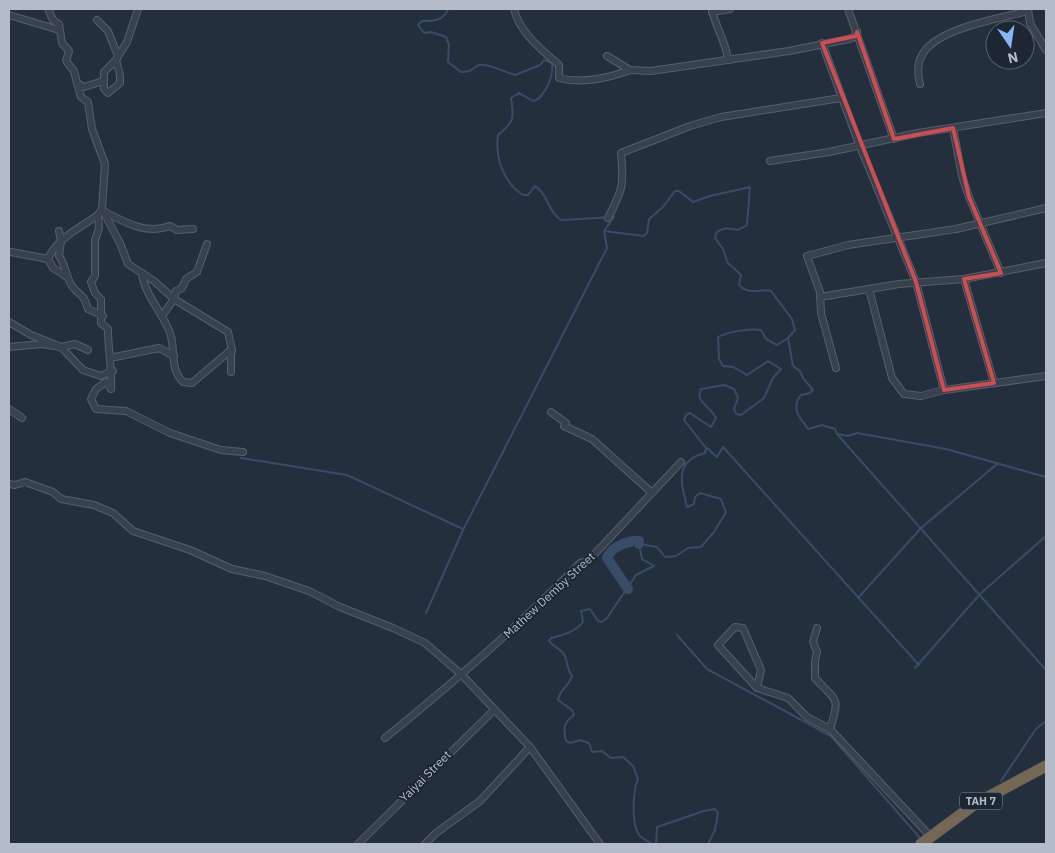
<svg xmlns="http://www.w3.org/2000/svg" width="1055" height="853" viewBox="0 0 1055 853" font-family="'IBM Plex Sans',sans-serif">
<rect width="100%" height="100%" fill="#242f3e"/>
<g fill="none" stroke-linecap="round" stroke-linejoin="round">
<g stroke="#394c67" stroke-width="2">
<path d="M 448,9 C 444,21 433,21 422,21 L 418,25 L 424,33 L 431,32 L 446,37 L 449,45 L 448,62 L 461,72 C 473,72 471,69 479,65 C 484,62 508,73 515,75 L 540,65 L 544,60 L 552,63 C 554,76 547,90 538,99 L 533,101 L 519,93 L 511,98 C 514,118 515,121 498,135 C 495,157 503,182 523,195 L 528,195 L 535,186 C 548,194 548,212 561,220 L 614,217 L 604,231 L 644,236 L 647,233 L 649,219 L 663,207 L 675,191 L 679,191 L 693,202 L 710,196 L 750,187 L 747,225 L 738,230 C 729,228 723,227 716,233 L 715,238 L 723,249 L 727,262 L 741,275 L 739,285 C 750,296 760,288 771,291 L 792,319 L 795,330 L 788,338 L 777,345 L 766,339 L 761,330 C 751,328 727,332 718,337 L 719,359 L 723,366 L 733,367 L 747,375 L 768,361 L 781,369 L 773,378 L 764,398 L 741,415 L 736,414 L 734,409 L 738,398 L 734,389 L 724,385 L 701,389 L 699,396 C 702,405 712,409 716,418 L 711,427 L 690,413 L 686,415 L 684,420 L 706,448 L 705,453 C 674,461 681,483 687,507 L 694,504 L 695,497 L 700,493 L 721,499 L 726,512 L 714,532 L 701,547 L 688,548 L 676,556 L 665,557 L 657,547 L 639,544 L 642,559 L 654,566 L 636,575 L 607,618 L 602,622 L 598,621 L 590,609 L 581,611 L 583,622 C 575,632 563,635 551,638 L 549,641 C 554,648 561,648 565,656 C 568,663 567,670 572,676 C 569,686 560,689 558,700 L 572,710 L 574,715 C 563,723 563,729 566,741 L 570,743 L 580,740 L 589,743 L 592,752 L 602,751 L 611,758 L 623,757 L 633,766 L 638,779 C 633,790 631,824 639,835 C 641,838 648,841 652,844"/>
<path d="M 788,338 L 793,366 L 800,371 L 803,378 L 813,390 L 810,393 L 801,395 C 790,409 800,417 808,429 L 822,425 L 835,429 L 837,434 L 848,436 L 857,433 L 946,449 L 1046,477"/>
<path d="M 837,434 L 1046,670"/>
<path d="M 707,448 L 717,457 L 723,447 L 919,665"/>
<path d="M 241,458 L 347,475 L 463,529"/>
<path d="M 858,598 L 921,528 L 997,464"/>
<path d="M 426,613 L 463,530 L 607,248 L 604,231"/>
<path d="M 677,635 L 707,669 L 831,736 L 920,838"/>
<path d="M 915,668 L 980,594 L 1046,536"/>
<path d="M 1001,781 L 1036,729 L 1046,721"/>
<path d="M 656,844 L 657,827 L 704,811 L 715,809 L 718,813 L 715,830 L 708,844"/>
</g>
<path stroke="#394c67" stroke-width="10" d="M 628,589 L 607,558 C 611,547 628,540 639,541 L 639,544"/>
<defs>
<g id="street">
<path d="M 48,9 L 53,20 L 59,24 L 62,43 L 69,51 L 66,61 L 74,71 L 77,83"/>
<path d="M 514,9 C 519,32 542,50 559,65 L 559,78 C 581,84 609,78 630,70"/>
<path d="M 712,9 C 715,27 726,41 728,60"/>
<path d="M 848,9 L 894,139"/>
<path d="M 1028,9 L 1030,23 L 1046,50"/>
<path d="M 712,12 L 730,9"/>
<path d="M 9,15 L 59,30"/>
<path d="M 97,20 L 108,31 L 118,56"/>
<path d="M 822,43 L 859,144 L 916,282 L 944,390"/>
<path d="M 607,56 L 630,70 L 651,71 L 789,51 L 849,39 L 856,36 L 857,32"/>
<path d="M 116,60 L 120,75 L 120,83 L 108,93 L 104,89 L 104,72 L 116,60 L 127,42 L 138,9"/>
<path d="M 103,81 L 84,87 L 77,83 L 81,97 L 88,102 L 92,129 L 105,164 L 102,209 L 120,243 L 128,264 L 154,281 L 174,299 L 228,332 L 231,346 L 231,372"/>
<path d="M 920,84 C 918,76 917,65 921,57 C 933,29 997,19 1024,12 L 1026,9"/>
<path d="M 953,128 L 962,176 L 969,197 L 1001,273"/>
<path d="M 770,161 L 829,152 L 918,133 L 1046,113"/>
<path d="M 102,209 L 98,215 L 99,228 L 95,240 L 95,276 L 91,282 L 95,293 L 101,299 L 101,323 L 108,329 C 108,349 112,368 111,389"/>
<path d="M 103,211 C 124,222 146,235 170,226 L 177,230 L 193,229"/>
<path d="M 608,218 C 623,189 624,185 621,153 L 690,126 L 721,117 L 841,98"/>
<path d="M 59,231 L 61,241 L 59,256 C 66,265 65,276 72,286 C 80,297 83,292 88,309 L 103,316"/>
<path d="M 11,252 L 48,259 C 57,238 80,228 98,215"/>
<path d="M 48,259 L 53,268 L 67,277"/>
<path d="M 142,273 C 144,294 163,313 170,333 C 176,350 169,368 183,382 L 192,383 L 232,349 L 232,351"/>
<path d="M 964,279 L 994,383"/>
<path d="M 869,289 L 892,378 L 904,394 L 921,396 L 944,390 L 1046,376"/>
<path d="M 820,297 L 899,284 L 964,279 L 1046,263"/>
<path d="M 162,316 L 174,299 L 176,291 L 182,288 L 186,279 L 197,272 L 207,244"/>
<path d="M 9,322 L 31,335 L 61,347 L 75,344 L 88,350"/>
<path d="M 9,347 L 42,344 L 61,347 L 83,370 L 101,376 L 113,371"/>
<path d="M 110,358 L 159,348 L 174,356"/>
<path d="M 836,368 L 821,313 L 820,292 L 807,256 L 848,245 L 956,229 L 1046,208"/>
<path d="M 111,388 L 106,382 L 96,389 L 91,399 L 96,409 L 126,411 L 170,433 L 221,450 L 243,452"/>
<path d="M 9,409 L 22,418"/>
<path d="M 551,412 L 566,423 L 564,426 L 592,439 L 651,492"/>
<path d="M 9,484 L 15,485 L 25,482 L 53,492 L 61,499 L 94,505 L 113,513 L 133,531 L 190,550 L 232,569 L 265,576 L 309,591 L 340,607 L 393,628 L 425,643 L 462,675 L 530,747 L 600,844"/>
<path d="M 817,628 L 813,642 L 817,652 L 815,661 L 815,678 C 836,702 841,695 830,729"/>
<path d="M 757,688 L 761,670 L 743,628 L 735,627 L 718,645 L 757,688 L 788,698 L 807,717 L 830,729 L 930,836"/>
<path d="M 385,738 C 453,683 519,626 580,563 L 588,561 L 681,462"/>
<path d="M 358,844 L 494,710"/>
<path d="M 425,844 L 436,833 L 480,801 L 530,747"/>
</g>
<path id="highway" d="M 921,844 L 975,804 L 1046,766"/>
</defs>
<use href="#street" stroke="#565f6c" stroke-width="8"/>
<use href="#highway" stroke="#434c59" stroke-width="12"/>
<use href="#street" stroke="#38414e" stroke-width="6"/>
<use href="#highway" stroke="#746855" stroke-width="11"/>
</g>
<path fill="none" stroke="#ce4d50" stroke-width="4" stroke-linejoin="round" d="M 857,32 L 894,139 L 953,128 L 969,197 L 1001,273 L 964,279 L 994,383 L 944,390 L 916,282 L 822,43 L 856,36 Z"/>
<g text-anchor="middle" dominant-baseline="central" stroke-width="4" stroke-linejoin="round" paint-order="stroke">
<rect fill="#1d2633" stroke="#878f9c" stroke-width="1" x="960" y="792.5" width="42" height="17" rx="4"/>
<g font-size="11" font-weight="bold" fill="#b4bcc9">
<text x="981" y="801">TAH 7</text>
</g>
<g font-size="12" fill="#b4bcc9" stroke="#1d2633">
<text transform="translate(549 595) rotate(-43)">Mathew Demby Street</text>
<text transform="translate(425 776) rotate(-45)">Yaiyai Street</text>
</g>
</g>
<rect width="1055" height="853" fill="none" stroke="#b4bcc9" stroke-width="20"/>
<g transform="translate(1010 45) rotate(167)"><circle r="24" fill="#1d2633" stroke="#59626f"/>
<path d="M0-4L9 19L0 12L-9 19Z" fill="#8ab4f8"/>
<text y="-8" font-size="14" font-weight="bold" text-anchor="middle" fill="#b4bcc9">N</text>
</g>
</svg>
